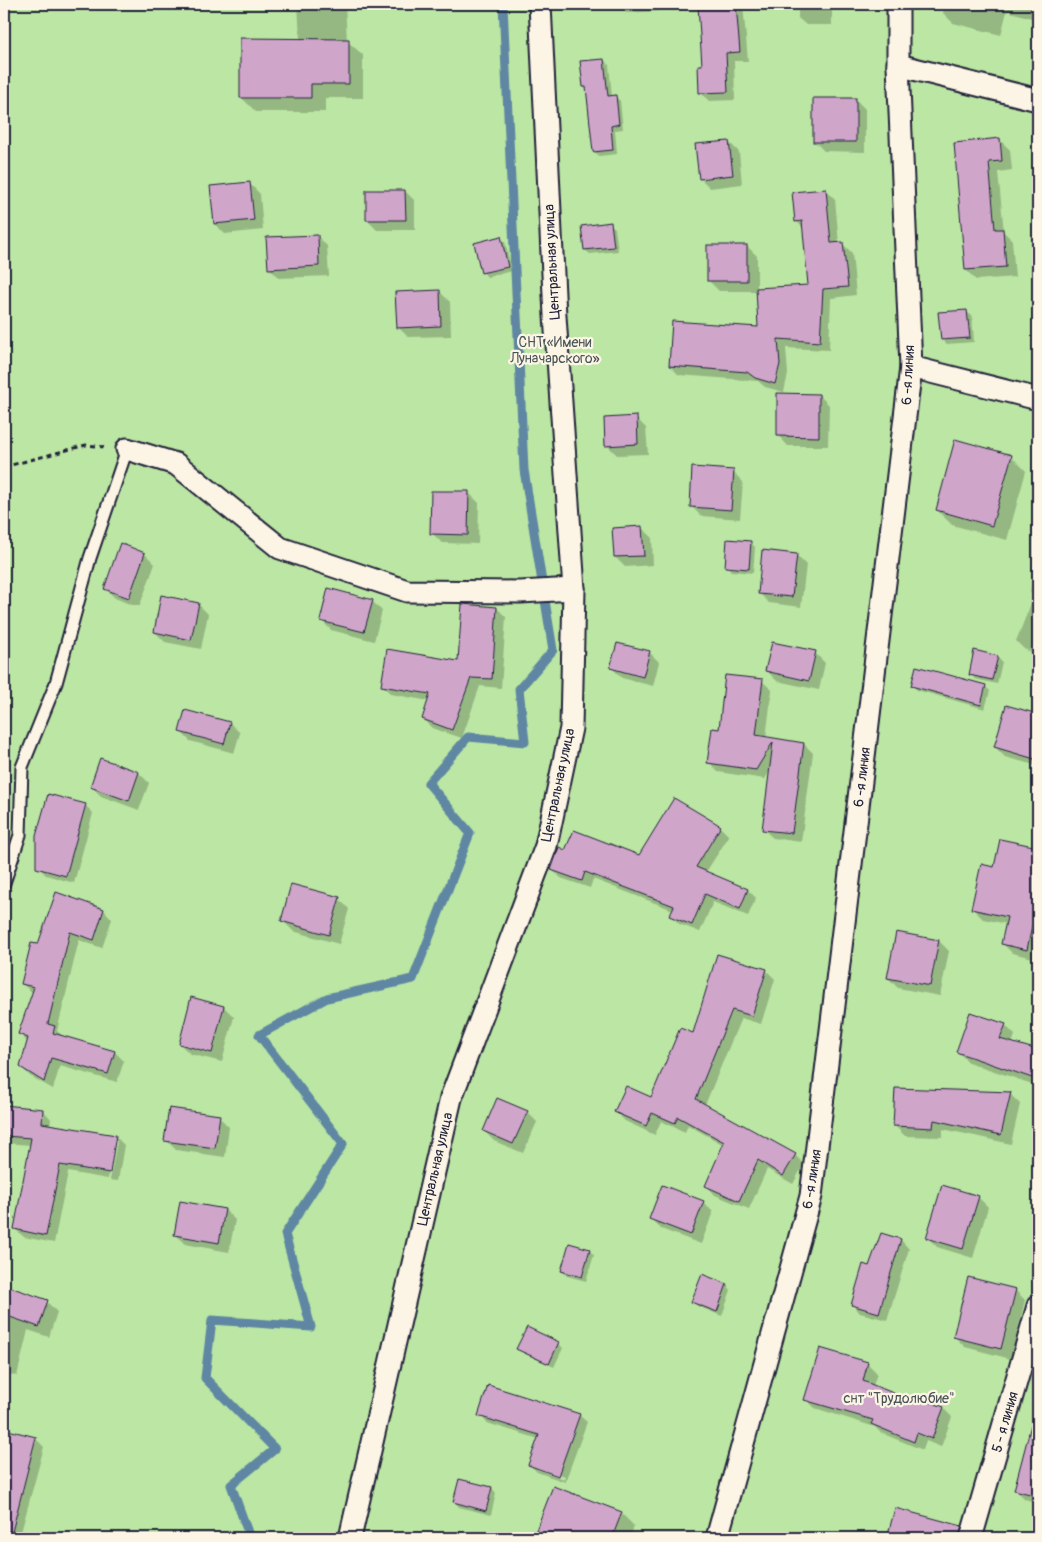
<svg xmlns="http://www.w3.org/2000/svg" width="1042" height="1542" viewBox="0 0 1042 1542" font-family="Pangolin,sans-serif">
<rect width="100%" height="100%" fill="#f3e5e0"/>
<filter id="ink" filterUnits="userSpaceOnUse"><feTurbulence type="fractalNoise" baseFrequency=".02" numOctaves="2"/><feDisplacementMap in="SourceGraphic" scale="10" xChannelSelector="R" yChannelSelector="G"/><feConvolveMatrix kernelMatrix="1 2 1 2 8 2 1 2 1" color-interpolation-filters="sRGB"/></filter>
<g filter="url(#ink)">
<rect fill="#bbe6a3" stroke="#6e846f" x="4" y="4" width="1034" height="1534"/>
<g fill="#0003" fill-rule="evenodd">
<path d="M 298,4 L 345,4 L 347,41 L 363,55 L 363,98 L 325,98 L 325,112 L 256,112 L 241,97 L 300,40 Z"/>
<path d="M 461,4 L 498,4 L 498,6 Z"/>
<path d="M 621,4 L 658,4 L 658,11 L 626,13 L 622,8 Z"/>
<path d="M 700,4 L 743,4 L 748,61 L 734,61 L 735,100 L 709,101 L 700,92 L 704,66 Z"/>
<path d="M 798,4 L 832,4 L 832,25 L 806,25 L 798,18 Z"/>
<path d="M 945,4 L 1038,4 L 1038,20 L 1007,11 L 1001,35 L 953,23 L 943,13 Z"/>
<path d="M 604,60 L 609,65 L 612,97 L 616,97 L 620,101 L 623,129 L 615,130 L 617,154 L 599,156 L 594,151 L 587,90 L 584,87 Z"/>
<path d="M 855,99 L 865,109 L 865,152 L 824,151 L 814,141 Z"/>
<path d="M 1000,140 L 1010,150 L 1012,170 L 998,172 L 1004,232 L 1012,240 L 1015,277 L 976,280 L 966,270 L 956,144 Z"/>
<path d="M 729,142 L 739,152 L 742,184 L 710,188 L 700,178 Z"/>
<path d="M 250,184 L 260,194 L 263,230 L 225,234 L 215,224 L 212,188 Z"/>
<path d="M 826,190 L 835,199 L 839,244 L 843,244 L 852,253 L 856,295 L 831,298 L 829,350 L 786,348 L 788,374 L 784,392 L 765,387 L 758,381 L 679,375 L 670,366 L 759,328 L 757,291 L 719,291 L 709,281 L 747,246 L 757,256 L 757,290 L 809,286 L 804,229 L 796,221 Z"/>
<path d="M 405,191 L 415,201 L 415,230 L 377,230 L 367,220 Z"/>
<path d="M 610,224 L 615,228 L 618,251 L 590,254 L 585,250 Z"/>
<path d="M 317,236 L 327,246 L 329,276 L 279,278 L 269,268 Z"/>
<path d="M 500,237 L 505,242 L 512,271 L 487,277 L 483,272 Z"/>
<path d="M 440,292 L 450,302 L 451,336 L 408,337 L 398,327 Z"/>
<path d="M 967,312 L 972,316 L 974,342 L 947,344 L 942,339 Z"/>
<path d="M 819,395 L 829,405 L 828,446 L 788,446 L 778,435 Z"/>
<path d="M 636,418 L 646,428 L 648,454 L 617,455 L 607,445 Z"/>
<path d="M 1011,456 L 1026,471 L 1007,540 L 952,525 L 937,510 Z"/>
<path d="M 733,472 L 743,482 L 740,519 L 701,516 L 691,506 Z"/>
<path d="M 469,493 L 479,503 L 478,544 L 442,543 L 432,533 Z"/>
<path d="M 641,527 L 652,537 L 653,565 L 625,567 L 615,557 Z"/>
<path d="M 750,542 L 755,547 L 753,573 L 731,571 L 727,566 Z"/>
<path d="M 1038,553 L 1038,655 L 1024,649 L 1016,641 L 1034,596 L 1030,592 Z"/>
<path d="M 145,554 L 155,564 L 140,605 L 132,605 L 115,598 L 105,588 Z"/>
<path d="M 796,555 L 806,565 L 801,607 L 769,603 L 759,593 Z"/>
<path d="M 372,601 L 382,611 L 374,641 L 331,630 L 321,620 Z"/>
<path d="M 198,604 L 208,614 L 201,649 L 165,642 L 155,632 Z"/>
<path d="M 497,608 L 506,617 L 501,688 L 480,686 L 462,738 L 432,728 L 423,719 L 429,701 L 391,694 L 382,685 L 459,662 Z"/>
<path d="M 649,652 L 659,662 L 653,686 L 622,678 L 612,668 Z"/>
<path d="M 815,653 L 825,663 L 819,690 L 777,681 L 767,671 Z"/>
<path d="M 997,657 L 1002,662 L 997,684 L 975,679 L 970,674 Z"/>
<path d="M 762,681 L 772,690 L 766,738 L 804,744 L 813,753 L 801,842 L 773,838 L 763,829 L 771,769 L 765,779 L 718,772 L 709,762 L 720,730 Z"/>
<path d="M 912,685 L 985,686 L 990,691 L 985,709 L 917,690 Z"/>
<path d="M 1007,706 L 1038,715 L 1038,766 L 1005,757 L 995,747 Z"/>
<path d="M 230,723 L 240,733 L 234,753 L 190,741 L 180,731 Z"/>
<path d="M 139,773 L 149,783 L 139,810 L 101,796 L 91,786 Z"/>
<path d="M 1038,778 L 1038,791 L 1036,788 Z"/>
<path d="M 675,800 L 720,827 L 729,836 L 706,872 L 748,890 L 756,898 L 748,916 L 713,902 L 700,932 L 679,924 L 671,915 L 673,910 L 593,879 L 590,888 L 561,878 L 552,870 L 566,851 L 639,856 Z"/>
<path d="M 85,805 L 93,813 L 74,883 L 46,875 L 38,867 Z"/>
<path d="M 1001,840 L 1038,849 L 1037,959 L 1012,953 L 1002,943 L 1007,924 L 983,919 L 973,909 L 995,869 Z"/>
<path d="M 339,899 L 349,909 L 339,944 L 293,931 L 283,921 Z"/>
<path d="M 104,910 L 112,919 L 102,948 L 79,940 L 57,1031 L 63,1036 L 115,1052 L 124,1061 L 117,1082 L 60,1066 L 53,1089 L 30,1076 L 21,1067 L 28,1043 L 20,1034 L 33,993 L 22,984 L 39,946 Z"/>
<path d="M 939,941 L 949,951 L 940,996 L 898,988 L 888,978 Z"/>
<path d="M 766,970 L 775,979 L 761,1024 L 741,1018 L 705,1105 L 795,1155 L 804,1164 L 793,1184 L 767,1169 L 749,1209 L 715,1195 L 706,1185 L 724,1145 L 688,1125 L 685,1132 L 661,1121 L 655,1135 L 625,1121 L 616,1112 L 651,1098 L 693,1035 Z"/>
<path d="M 224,1007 L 234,1017 L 222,1062 L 190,1054 L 180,1044 Z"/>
<path d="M 1005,1025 L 1015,1035 L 1012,1044 L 1038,1051 L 1038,1086 L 968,1062 L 958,1052 Z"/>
<path d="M 1010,1094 L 1020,1104 L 1011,1144 L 943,1129 L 943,1137 L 905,1136 L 895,1126 Z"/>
<path d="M 4,1107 L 43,1110 L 51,1119 L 50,1125 L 116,1137 L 124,1145 L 118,1181 L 110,1180 L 117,1141 L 114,1141 L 108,1179 L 68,1172 L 54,1243 L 24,1237 L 15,1229 L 31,1145 L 4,1143 Z"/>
<path d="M 527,1112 L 537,1122 L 523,1153 L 494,1141 L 484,1131 Z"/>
<path d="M 219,1117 L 229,1127 L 225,1157 L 176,1150 L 166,1140 Z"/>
<path d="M 978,1197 L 988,1207 L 973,1258 L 937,1247 L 927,1237 Z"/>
<path d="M 703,1202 L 713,1212 L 701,1244 L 661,1229 L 651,1219 Z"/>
<path d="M 225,1210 L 235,1220 L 229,1252 L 185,1244 L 175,1234 Z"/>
<path d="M 901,1240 L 909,1249 L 887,1320 L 860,1313 L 852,1304 L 870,1268 Z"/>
<path d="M 589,1250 L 594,1255 L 586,1281 L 567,1276 L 562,1271 Z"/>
<path d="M 702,1276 L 727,1285 L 731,1290 L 722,1316 L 697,1306 L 693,1301 Z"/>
<path d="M 4,1286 L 47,1302 L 57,1312 L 49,1337 L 28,1330 L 17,1376 L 4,1373 Z"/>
<path d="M 1015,1290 L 1025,1300 L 1011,1359 L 965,1347 L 955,1337 Z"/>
<path d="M 558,1343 L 563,1348 L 554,1367 L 523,1353 L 518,1349 Z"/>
<path d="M 821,1349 L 868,1364 L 877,1373 L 873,1386 L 917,1404 L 943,1408 L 952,1417 L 941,1447 L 926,1441 L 923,1450 L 881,1433 L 875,1427 L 815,1408 L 806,1399 Z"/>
<path d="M 480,1415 L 579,1415 L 587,1422 L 565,1482 L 537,1472 L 530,1465 L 539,1439 L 487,1423 ZM 536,1467 L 565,1476 L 564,1479 L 536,1469 Z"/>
<path d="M 4,1430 L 35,1438 L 44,1447 L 20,1536 L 4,1532 Z"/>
<path d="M 1028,1441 L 1038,1444 L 1038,1503 L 1025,1499 L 1015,1489 Z"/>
<path d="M 460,1480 L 492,1488 L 496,1493 L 491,1515 L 459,1507 L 455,1502 Z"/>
<path d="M 896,1509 L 958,1533 L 957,1538 L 888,1538 Z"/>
<path d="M 621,1513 L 634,1526 L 630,1538 L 538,1538 L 535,1536 Z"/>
</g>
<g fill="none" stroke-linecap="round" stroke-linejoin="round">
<path stroke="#5e87a3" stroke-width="9" d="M 250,1538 L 231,1485 L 275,1449 L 205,1378 L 212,1320 L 311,1327 L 285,1234 L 343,1144 L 259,1035 L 327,998 L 413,979 L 470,833 L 428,783 L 468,737 L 525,742 L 519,689 L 553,650 L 524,470 L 503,4"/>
</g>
<g fill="#cfa5ca" stroke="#22223b">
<path d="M 736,4 L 740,52 L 726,53 L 728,92 L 699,93 L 698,65 L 702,65 L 698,6 Z"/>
<path d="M 240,38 L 349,39 L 349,84 L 311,84 L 311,98 L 240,98 Z"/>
<path d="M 604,59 L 608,96 L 616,95 L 619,124 L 611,126 L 613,150 L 593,152 L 586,87 L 583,87 L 580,61 Z"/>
<rect x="813" y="98" width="43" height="44"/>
<path d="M 1000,138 L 1002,161 L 989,162 L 995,229 L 1003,229 L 1006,267 L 965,270 L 954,143 Z"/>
<path d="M 729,141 L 733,175 L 699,179 L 695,144 Z"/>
<path d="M 250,182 L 254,220 L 214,224 L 210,186 Z"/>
<path d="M 826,189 L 831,243 L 843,242 L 848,287 L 823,289 L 820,342 L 778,339 L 780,364 L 775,384 L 755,378 L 747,372 L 669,366 L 672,321 L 758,327 L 756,288 L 808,285 L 802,221 L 795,222 L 792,192 Z"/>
<path d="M 366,190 L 405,190 L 406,220 L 366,220 Z"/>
<path d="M 611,222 L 614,247 L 584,250 L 581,226 Z"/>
<path d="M 318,235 L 319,266 L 268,269 L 266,237 Z"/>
<path d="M 501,236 L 508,267 L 481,273 L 474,243 Z"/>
<rect x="707" y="245" width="40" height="36"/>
<path d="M 440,290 L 441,326 L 397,328 L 395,292 Z"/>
<path d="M 967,310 L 970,338 L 941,340 L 938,312 Z"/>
<path d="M 777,393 L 819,394 L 819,437 L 777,436 Z"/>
<path d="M 637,416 L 638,444 L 605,446 L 604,418 Z"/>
<path d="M 955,439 L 1012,455 L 992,526 L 936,510 Z"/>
<path d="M 692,467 L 734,470 L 731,510 L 690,507 Z"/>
<path d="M 431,491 L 469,491 L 468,535 L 430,534 Z"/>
<path d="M 642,526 L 644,556 L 614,557 L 612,528 Z"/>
<path d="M 727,539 L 751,541 L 749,569 L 725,567 Z"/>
<path d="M 120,543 L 145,553 L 129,598 L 104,589 Z"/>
<path d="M 762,550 L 797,554 L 792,597 L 758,594 Z"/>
<path d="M 328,588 L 373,600 L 364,632 L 320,621 Z"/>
<path d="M 161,595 L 199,603 L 191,640 L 154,632 Z"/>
<path d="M 462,604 L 497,607 L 492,679 L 471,678 L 452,730 L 422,719 L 430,694 L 381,686 L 387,649 L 458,661 Z"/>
<path d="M 772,642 L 816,651 L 809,681 L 765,671 Z"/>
<path d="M 617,643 L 650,651 L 643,677 L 610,668 Z"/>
<path d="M 974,650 L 998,656 L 992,680 L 969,675 Z"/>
<path d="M 916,666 L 986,685 L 981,705 L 911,686 Z"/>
<path d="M 725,675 L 763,679 L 756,735 L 804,743 L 792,833 L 762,830 L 773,742 L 756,770 L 707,763 L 712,728 L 719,729 Z"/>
<path d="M 1006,705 L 1038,714 L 1038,760 L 994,747 Z"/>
<path d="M 185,710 L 230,722 L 224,744 L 179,732 Z"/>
<path d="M 100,758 L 139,772 L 129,801 L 90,787 Z"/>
<path d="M 48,794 L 86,804 L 66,876 L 36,868 L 36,836 Z"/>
<path d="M 674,798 L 721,826 L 696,867 L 748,889 L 740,909 L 705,894 L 692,925 L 669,916 L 674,906 L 585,872 L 582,881 L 551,870 L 559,847 L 565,850 L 574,830 L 639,855 Z"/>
<path d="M 1000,839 L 1038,847 L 1038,897 L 1027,950 L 1001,944 L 1007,917 L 971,909 L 981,864 L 994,867 Z"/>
<path d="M 291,884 L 340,897 L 329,935 L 281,921 Z"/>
<path d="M 56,892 L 104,909 L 94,940 L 70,932 L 48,1024 L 55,1026 L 53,1033 L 115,1051 L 108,1074 L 51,1058 L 44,1082 L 20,1067 L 28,1038 L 18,1034 L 34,987 L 21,984 L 31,943 L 38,944 Z"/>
<path d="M 896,932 L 939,940 L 930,986 L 887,978 Z"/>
<path d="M 717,954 L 767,969 L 752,1016 L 732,1010 L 696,1099 L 796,1154 L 783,1176 L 758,1160 L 739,1201 L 705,1186 L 724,1142 L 678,1117 L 675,1123 L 652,1113 L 646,1126 L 614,1112 L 626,1086 L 651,1097 L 680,1028 L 693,1033 Z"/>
<path d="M 191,997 L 224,1006 L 212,1053 L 179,1044 Z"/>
<path d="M 970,1012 L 1006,1024 L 1000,1039 L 1038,1050 L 1038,1080 L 956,1052 Z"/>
<path d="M 895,1088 L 1011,1092 L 1001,1135 L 934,1120 L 933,1128 L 893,1126 Z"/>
<path d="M 497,1098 L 528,1111 L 513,1144 L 483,1131 Z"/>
<path d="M 4,1105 L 43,1109 L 42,1123 L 116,1135 L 110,1173 L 60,1165 L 46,1236 L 14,1229 L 31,1138 L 4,1136 Z"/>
<path d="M 169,1108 L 220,1115 L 215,1148 L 164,1141 Z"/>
<path d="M 662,1185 L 704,1201 L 691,1235 L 649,1219 Z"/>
<path d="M 942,1185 L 979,1196 L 963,1249 L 926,1238 Z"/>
<path d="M 180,1201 L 225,1209 L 219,1243 L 174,1235 Z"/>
<path d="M 881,1233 L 901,1239 L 879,1313 L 851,1305 L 863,1264 L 869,1266 Z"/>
<path d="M 569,1243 L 590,1249 L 582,1277 L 561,1271 Z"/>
<path d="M 702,1274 L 727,1284 L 717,1312 L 691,1302 Z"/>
<path d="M 968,1277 L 1016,1289 L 1001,1349 L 953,1337 Z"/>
<path d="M 4,1285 L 48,1300 L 39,1327 L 4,1315 Z"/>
<path d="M 527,1327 L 559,1342 L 549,1364 L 516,1349 Z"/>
<path d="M 820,1348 L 868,1362 L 863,1381 L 916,1402 L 918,1398 L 944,1407 L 932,1439 L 917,1433 L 914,1442 L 871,1424 L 873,1420 L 804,1400 Z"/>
<path d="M 488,1385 L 580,1414 L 558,1476 L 528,1465 L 539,1435 L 478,1416 Z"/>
<path d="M 1031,1425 L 1038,1426 L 1038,1496 L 1014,1490 Z"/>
<path d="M 8,1430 L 36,1437 L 12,1532 L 4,1531 L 4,1446 Z"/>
<path d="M 459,1479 L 492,1487 L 486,1511 L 453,1502 Z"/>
<path d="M 553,1486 L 622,1512 L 612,1538 L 533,1538 Z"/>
<path d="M 895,1508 L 962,1526 L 959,1538 L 887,1538 Z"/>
</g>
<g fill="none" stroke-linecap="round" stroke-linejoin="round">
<defs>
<path id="service" d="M 4,883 L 20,835 L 22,767 L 56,683 L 90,558 L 127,449"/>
<g id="minor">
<path d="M 898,65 L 1038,100"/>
<path d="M 911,367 L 1038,399"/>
<path d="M 127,449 L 176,464 L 280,548 L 407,591 L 520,592 L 574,589"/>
<path d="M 350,1538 L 451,1098 L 546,846 L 571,728 L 574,589 L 555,316 L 540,4"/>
<path d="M 717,1538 L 811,1196 L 911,367 L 898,65 L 898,4"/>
<path d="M 971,1538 L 1038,1306"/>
</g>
</defs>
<use href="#service" stroke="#22223b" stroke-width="15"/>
<use href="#minor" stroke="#22223b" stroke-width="25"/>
<path stroke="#22223b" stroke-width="3" stroke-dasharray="5 4" stroke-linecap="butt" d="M 4,467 L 86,445 L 104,447"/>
<use href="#service" stroke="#fcf5e5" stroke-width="11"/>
<use href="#minor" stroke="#fcf5e5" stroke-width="21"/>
</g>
</g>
<g text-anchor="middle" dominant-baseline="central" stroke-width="4.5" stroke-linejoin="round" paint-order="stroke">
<g font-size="14" fill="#22223b" stroke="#fcf5e5">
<text transform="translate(552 262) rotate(-93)">Центральная улица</text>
<text transform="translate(908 375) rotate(-87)">6 -я линия</text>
<text transform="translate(862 777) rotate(-83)">6 -я линия</text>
<text transform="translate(558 785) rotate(-78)">Центральная улица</text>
<text transform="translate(435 1169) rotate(-77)">Центральная улица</text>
<text transform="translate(812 1179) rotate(-81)">6 -я линия</text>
<text transform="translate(1005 1422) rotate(-74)">5 - я линия</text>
</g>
<g font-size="14" fill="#485355" stroke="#fcf5e5">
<text x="555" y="342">СНТ «Имени<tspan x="555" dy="16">Луначарского»</tspan></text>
<text x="899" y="1398">снт "Трудолюбие"</text>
</g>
</g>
<rect width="1042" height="1542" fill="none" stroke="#fcf5e5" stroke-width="20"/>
<rect x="10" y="10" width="1022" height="1522" fill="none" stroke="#22223b" stroke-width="2" filter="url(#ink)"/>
</svg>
